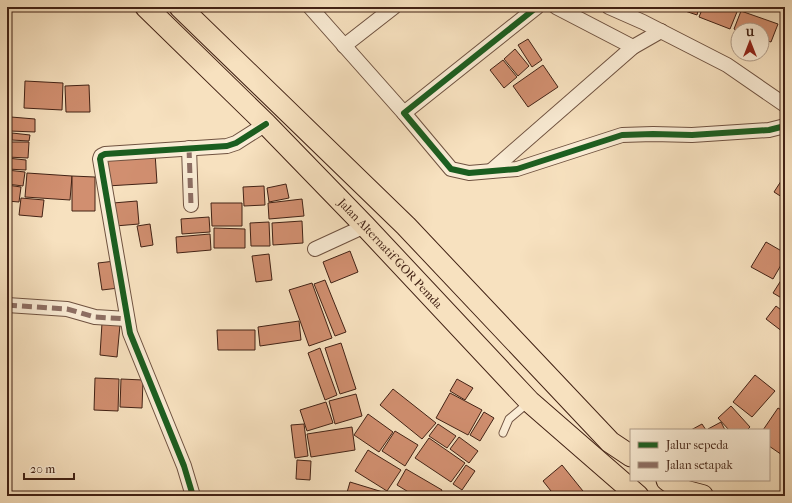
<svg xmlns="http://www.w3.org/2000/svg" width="792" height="503" viewBox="0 0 792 503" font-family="'IM FELL French Canon',serif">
<rect width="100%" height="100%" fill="#f7e1bf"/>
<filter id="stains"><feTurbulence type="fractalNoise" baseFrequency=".005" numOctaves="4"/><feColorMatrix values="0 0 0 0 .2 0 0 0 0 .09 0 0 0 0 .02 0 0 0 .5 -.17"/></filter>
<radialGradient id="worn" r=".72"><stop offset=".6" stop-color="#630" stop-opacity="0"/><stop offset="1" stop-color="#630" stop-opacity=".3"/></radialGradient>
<g fill="#d18f70" stroke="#422215">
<path d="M 673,7 L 699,7 L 697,15 Z"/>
<path d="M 703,7 L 739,7 L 730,29 L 699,17 Z"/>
<path d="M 741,11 L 778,24 L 771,42 L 762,39 L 762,30 L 738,31 L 734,29 Z"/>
<path d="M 528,39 L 542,60 L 532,67 L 518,45 Z"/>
<path d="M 515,49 L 529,66 L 518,76 L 504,59 Z"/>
<path d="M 503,60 L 517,77 L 504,88 L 490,70 Z"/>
<path d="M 543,65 L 558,87 L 528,107 L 513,86 Z"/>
<path d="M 25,81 L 63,83 L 62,110 L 24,108 Z"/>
<path d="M 89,85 L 90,112 L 66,112 L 65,86 Z"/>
<path d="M 11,117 L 35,119 L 35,132 L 10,131 Z"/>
<path d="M 12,133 L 30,135 L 29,141 L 12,140 Z"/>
<path d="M 7,142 L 29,142 L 28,158 L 7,157 Z"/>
<path d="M 155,153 L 157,183 L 107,186 L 105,156 Z"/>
<path d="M 7,158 L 26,160 L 26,170 L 7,169 Z"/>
<path d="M 7,170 L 25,172 L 23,186 L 7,184 Z"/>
<path d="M 27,173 L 72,176 L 70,200 L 25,197 Z"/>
<path d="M 785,175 L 785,199 L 774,192 Z"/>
<path d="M 72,176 L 95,177 L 95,211 L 72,211 Z"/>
<path d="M 286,184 L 289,198 L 269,202 L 267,188 Z"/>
<path d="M 7,185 L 21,187 L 19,202 L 7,201 Z"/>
<path d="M 264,186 L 265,205 L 244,206 L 243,187 Z"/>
<path d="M 21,198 L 44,200 L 42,217 L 19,215 Z"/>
<path d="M 302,199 L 304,216 L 269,219 L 268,203 Z"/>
<path d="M 137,201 L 139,224 L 115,226 L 113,203 Z"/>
<path d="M 211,203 L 242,203 L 242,226 L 212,226 Z"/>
<path d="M 209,217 L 210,232 L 182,234 L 181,219 Z"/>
<path d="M 302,221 L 303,243 L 273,245 L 272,223 Z"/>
<path d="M 269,222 L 270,246 L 251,246 L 250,223 Z"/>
<path d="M 150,224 L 153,245 L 141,247 L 137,226 Z"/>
<path d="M 214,228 L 245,229 L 245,248 L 214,248 Z"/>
<path d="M 210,234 L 211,250 L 177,253 L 176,237 Z"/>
<path d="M 766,242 L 785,253 L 785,258 L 773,279 L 751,267 Z"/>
<path d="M 350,251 L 358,272 L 331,283 L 323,262 Z"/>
<path d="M 269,254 L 272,280 L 256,282 L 252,256 Z"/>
<path d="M 115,261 L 119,288 L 102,290 L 98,263 Z"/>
<path d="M 785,274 L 785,300 L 773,293 Z"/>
<path d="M 325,280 L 346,332 L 335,336 L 314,284 Z"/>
<path d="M 312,283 L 332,338 L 309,346 L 289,290 Z"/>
<path d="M 776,306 L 785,313 L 785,330 L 783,332 L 766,319 Z"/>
<path d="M 299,321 L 301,340 L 260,346 L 258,327 Z"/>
<path d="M 102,323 L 120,325 L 117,357 L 100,355 Z"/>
<path d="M 217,330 L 255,330 L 255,350 L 218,350 Z"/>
<path d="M 341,343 L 356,389 L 340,394 L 325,348 Z"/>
<path d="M 320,348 L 337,395 L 325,400 L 308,353 Z"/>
<path d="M 755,375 L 775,391 L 752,417 L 733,402 Z"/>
<path d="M 95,378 L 119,379 L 118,411 L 94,410 Z"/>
<path d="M 121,379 L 143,380 L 142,408 L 120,407 Z"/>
<path d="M 457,379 L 473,388 L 465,400 L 450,391 Z"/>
<path d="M 393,389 L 436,423 L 422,439 L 380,405 Z"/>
<path d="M 450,393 L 482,410 L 468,435 L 436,418 Z"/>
<path d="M 356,394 L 362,416 L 335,424 L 329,401 Z"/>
<path d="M 326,402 L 333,423 L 307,431 L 300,410 Z"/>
<path d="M 731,406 L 750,427 L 747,430 L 729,430 L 718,418 Z"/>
<path d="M 778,408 L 785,412 L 785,457 L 769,446 L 769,430 L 763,430 Z"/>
<path d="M 484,412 L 494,418 L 480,441 L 470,435 Z"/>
<path d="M 368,414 L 393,432 L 379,452 L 354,435 Z"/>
<path d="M 721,422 L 725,430 L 709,430 L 708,429 Z"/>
<path d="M 304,424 L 308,456 L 295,458 L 291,425 Z"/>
<path d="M 438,424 L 456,436 L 447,448 L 429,436 Z"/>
<path d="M 702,424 L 706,430 L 691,430 Z"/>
<path d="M 352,427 L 355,450 L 311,457 L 307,434 Z"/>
<path d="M 395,431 L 418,445 L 405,466 L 382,451 Z"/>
<path d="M 459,437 L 478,451 L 469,463 L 450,449 Z"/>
<path d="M 429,438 L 465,463 L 451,482 L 415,458 Z"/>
<path d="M 368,450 L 401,470 L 387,491 L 355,471 Z"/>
<path d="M 297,460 L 311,461 L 310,480 L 296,479 Z"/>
<path d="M 466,465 L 475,471 L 462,490 L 453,484 Z"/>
<path d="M 562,465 L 587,496 L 555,496 L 543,481 Z"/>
<path d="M 406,469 L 442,490 L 439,496 L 415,496 L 397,485 Z"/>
<path d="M 350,482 L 386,493 L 385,496 L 346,496 Z"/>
</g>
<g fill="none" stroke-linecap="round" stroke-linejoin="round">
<defs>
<path id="lane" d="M 503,433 L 509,419 L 528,403"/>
<g id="street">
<path d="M 310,7 L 404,113"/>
<path d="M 537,7 L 404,113 L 451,169 L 469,173 L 517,169 L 622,135 L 653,134 L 692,135 L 769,130 L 785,126"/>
<path d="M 556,7 L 633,47"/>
<path d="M 609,7 L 643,22 L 727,65 L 785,105"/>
<path d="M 344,46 L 394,7"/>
<path d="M 189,148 L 191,205"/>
<path d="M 491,171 L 633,47 L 661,31"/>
<path d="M 315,249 L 365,226"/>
<path d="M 7,305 L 67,309 L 95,317 L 127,319"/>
<path d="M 193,496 L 184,466 L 130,333 L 100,159 L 101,156 L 105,154 L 227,146 L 236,143 L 266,124"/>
</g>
<g id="primary">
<path id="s1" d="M 146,7 L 266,124 L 365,226 L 530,402 L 638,496"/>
<path d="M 180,7 L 406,226 L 610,442 L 631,456"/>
<path d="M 667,480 L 689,496"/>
</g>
<path id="highway" d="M 683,491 L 702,496"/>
</defs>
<use href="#lane" stroke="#6f5240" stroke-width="9"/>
<use href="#street" stroke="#6f5240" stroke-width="16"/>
<use href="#primary" stroke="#422215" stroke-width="23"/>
<use href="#highway" stroke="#422215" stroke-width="24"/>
<use href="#lane" stroke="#faecd5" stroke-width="7"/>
<use href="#street" stroke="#faecd5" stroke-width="14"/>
<use href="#primary" stroke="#f7e1bf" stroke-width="21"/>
<use href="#highway" stroke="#f7e1bf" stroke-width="22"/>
<g stroke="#8d6e63" stroke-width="5" stroke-dasharray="10 5" stroke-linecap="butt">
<path d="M 189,148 L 191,205"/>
<path d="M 7,305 L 67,309 L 95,317 L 127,319"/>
</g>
<defs>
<g id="cycleway">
<path d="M 537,7 L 404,113 L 451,169 L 469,173 L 517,169 L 622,135 L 653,134 L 692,135 L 769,130 L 785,126"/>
<path d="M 193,496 L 184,466 L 130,333 L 100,159 L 101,156 L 105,154 L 227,146 L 236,143 L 266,124"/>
</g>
</defs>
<use href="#cycleway" stroke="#faecd5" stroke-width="8"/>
<use href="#cycleway" stroke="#1b5e20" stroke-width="6"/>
</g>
<g text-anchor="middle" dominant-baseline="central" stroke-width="3" stroke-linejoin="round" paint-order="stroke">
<g font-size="12" fill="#422215" stroke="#faecd5">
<text stroke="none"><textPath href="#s1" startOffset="347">Jalan Alternatif GOR Pemda</textPath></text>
</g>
</g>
<rect width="792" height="503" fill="none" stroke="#f7e1bf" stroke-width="24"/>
<rect x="8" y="8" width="776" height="487" fill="none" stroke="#422215" stroke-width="2"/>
<rect x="12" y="12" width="768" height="479" fill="none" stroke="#422215"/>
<rect x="630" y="429" width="140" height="52" fill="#faecd5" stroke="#b09b88"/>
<rect x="638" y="442" width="20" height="6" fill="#1b5e20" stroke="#b09b88"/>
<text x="666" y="449" font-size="12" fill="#422215">Jalur sepeda</text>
<rect x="638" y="462" width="20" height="6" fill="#8d6e63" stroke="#b09b88"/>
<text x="666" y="469" font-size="12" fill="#422215">Jalan setapak</text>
<g transform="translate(750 42)"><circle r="19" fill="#faecd5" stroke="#b09b88"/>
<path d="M0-3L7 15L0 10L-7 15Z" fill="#8f2418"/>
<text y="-6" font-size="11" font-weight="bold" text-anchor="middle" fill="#422215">U</text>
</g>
<path d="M24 473v6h50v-6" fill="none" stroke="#422215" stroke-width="2"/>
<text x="30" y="473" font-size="12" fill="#422215" stroke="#faecd5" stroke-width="3" paint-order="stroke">20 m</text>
<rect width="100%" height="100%" filter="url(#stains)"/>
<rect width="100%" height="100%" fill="url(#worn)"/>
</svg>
